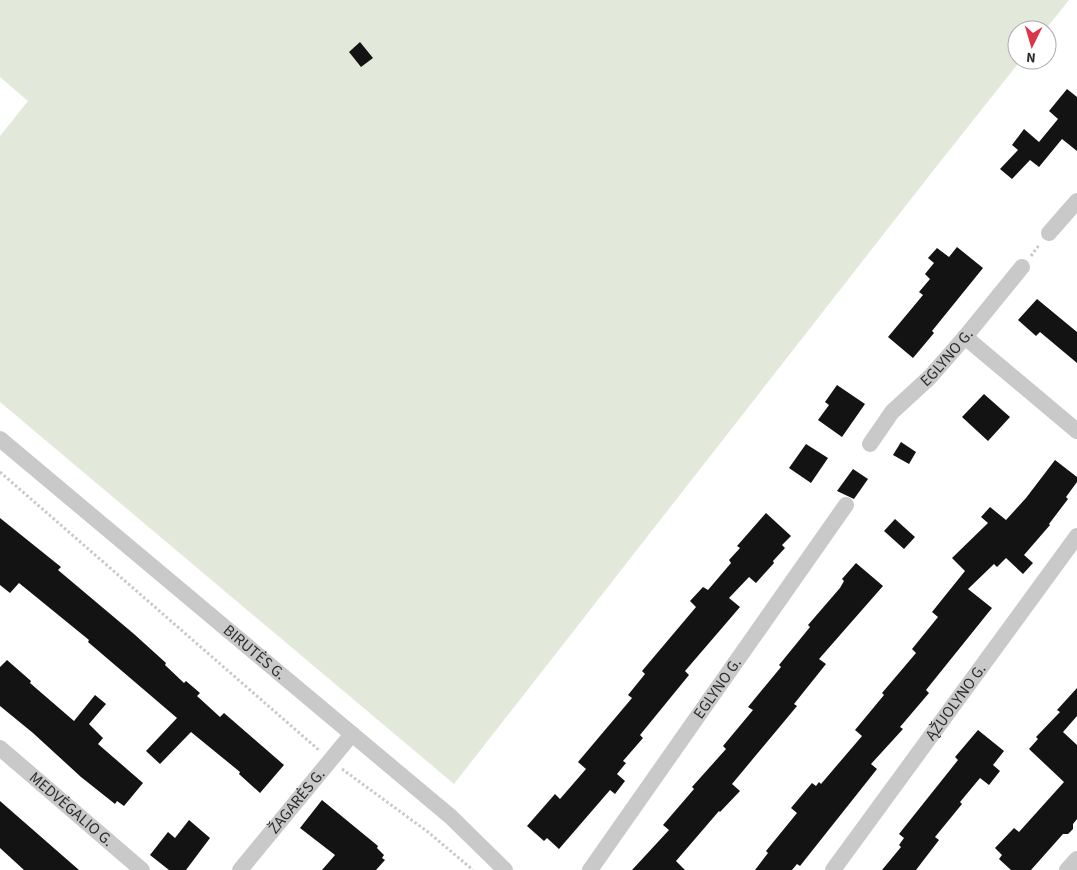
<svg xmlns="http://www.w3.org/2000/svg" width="1077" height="870" viewBox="0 0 1077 870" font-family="'Source Sans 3',sans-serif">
<rect width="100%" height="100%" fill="#fff"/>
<path fill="#e3e9da" d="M 0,0 L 1069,0 L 1045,30 L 1017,30 L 1017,60 L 1021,60 L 936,167 L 454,784 L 0,402 L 0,136 L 28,101 L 0,77 Z"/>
<g fill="#131313">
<path d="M 360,42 L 373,58 L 361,67 L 349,52 Z"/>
<path d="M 1067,89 L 1077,97 L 1077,151 L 1062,139 L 1039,167 L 1030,160 L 1012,179 L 1000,169 L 1018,150 L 1012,145 L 1024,129 L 1039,142 L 1058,119 L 1049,111 Z"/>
<path d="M 957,247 L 983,268 L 932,331 L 934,333 L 913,358 L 888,337 L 923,295 L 919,292 L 930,279 L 925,274 L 934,263 L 928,258 L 937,248 L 949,257 Z"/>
<path d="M 1037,299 L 1077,332 L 1077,363 L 1040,332 L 1036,336 L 1018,320 Z"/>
<path d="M 837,385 L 865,404 L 842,437 L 818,420 L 829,405 L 825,402 Z"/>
<path d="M 984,394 L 1010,417 L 988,441 L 962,417 Z"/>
<path d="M 901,442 L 916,452 L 909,464 L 893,455 Z"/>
<path d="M 806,444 L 828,458 L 811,483 L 789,468 Z"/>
<path d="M 1055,460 L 1077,477 L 1077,482 L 1066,497 L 1068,499 L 1049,524 L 1050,525 L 1024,555 L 1033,563 L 1023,574 L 1006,558 L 997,567 L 994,564 L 968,589 L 992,608 L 926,690 L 929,693 L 900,727 L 903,729 L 871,764 L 877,769 L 800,866 L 797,864 L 792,870 L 755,870 L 768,853 L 766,851 L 797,813 L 791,808 L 812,783 L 816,786 L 819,782 L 821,784 L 862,736 L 855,730 L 884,695 L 882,693 L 916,653 L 912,649 L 938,617 L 932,612 L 965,571 L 952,558 L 988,523 L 981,517 L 990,507 L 1006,520 L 1026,498 Z"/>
<path d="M 853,469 L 868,479 L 854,499 L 837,491 Z"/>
<path d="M 766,513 L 791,536 L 782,545 L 785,548 L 773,561 L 774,563 L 756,583 L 749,577 L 729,598 L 740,607 L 685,671 L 689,675 L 640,735 L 643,738 L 623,761 L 626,763 L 617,774 L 625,781 L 615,794 L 610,790 L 559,849 L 547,838 L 544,841 L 527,826 L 555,794 L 560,799 L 586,769 L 578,762 L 632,698 L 628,695 L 645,674 L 642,671 L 696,607 L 690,601 L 703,587 L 708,590 L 731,563 L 729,560 L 740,548 L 737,546 Z"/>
<path d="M 0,518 L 61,567 L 58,570 L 134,634 L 166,663 L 165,665 L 184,683 L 186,681 L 200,693 L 197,696 L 220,717 L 224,713 L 284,765 L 260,793 L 239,774 L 240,772 L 191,732 L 160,764 L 146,751 L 177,718 L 88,642 L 89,640 L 19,583 L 10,593 L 0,585 Z"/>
<path d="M 895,519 L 915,537 L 904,549 L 884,531 Z"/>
<path d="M 856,563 L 883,586 L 819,659 L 826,664 L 794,704 L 797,706 L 732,784 L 740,791 L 720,812 L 719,811 L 676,861 L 685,870 L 632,870 L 669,830 L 663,825 L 694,789 L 692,787 L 726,749 L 723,746 L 753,710 L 748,707 L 781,667 L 779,665 L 810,627 L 808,625 L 840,588 L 844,581 L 842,579 Z"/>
<path d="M 7,660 L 31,681 L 30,683 L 74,721 L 95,695 L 106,704 L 89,724 L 103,738 L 98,744 L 143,783 L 124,806 L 117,801 L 115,804 L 81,777 L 33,733 L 0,706 L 0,667 Z"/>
<path d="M 1077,688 L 1077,716 L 1063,732 L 1077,745 L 1077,819 L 1073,824 L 1073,829 L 1068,834 L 1063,834 L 1031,870 L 1011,870 L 999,859 L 1002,855 L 995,848 L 1014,828 L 1019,832 L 1064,782 L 1029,749 L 1038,739 L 1036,737 L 1060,712 L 1057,710 Z"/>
<path d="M 978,730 L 1004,751 L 993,765 L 1000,771 L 989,785 L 980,778 L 960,802 L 962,804 L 935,837 L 939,840 L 916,870 L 882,870 L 901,847 L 899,845 L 904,838 L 899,834 L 958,760 L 955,757 Z"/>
<path d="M 322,800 L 378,846 L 377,848 L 384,855 L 382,858 L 385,860 L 376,870 L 322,870 L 335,855 L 300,828 Z"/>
<path d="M 0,801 L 16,815 L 79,870 L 24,870 L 0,848 Z"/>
<path d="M 189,820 L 210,838 L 186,870 L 169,870 L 150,855 L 168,832 L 175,838 Z"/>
</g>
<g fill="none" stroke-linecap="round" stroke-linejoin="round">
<g stroke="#c9c9c9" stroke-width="3" stroke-dasharray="2.5 2.5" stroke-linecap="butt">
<path d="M 1031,256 L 1039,245"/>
<path d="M 0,472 L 320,751"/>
<path d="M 342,769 L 428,832 L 473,870"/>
</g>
<g stroke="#c9c9c9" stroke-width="16">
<path d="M 1049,233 L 1077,201"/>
<path d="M 965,337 L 1077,431"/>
<path id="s1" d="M 0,439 L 451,817 L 505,870"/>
<path id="s2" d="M 870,444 L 892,412 L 930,377 L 965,337 L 1022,267"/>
<path id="s3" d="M 0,748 L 142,870"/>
<path id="s4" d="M 240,870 L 352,734"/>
<path id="s5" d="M 590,870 L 846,505"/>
<path id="s6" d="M 833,870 L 1077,536"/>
<path d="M 1067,870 L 1077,859"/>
</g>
</g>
<g text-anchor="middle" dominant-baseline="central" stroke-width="5" stroke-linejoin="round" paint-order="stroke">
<g font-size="16" fill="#2c2c2c" stroke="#fff">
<text stroke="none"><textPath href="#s2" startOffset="116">EGLYNO G.</textPath></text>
<text stroke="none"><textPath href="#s1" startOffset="332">BIRUTĖS G.</textPath></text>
<text stroke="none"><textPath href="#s5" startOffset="222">EGLYNO G.</textPath></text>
<text stroke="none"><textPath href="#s6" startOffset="208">ĄŽUOLYNO G.</textPath></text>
<text stroke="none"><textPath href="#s4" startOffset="89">ŽAGARĖS G.</textPath></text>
<text stroke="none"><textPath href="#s3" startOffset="94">MEDVĖGALIO G.</textPath></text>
</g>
</g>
<g transform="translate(1032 45) rotate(185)"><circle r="24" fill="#ffffff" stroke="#ababab"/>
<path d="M0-4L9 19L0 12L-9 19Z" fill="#dc3547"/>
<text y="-8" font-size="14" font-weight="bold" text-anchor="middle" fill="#2c2c2c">N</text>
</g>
</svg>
